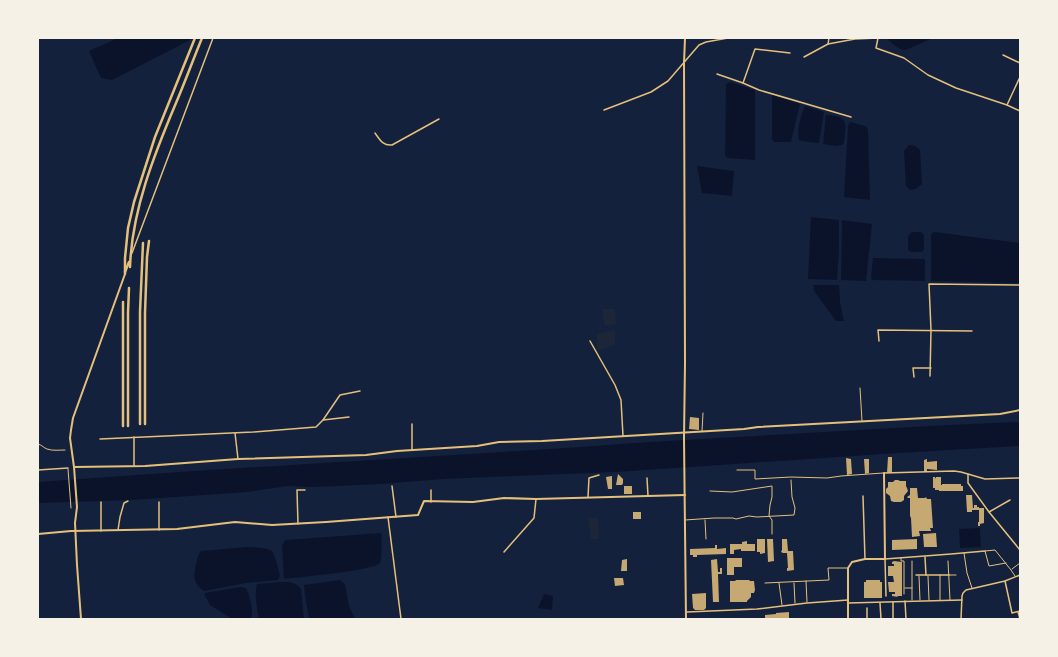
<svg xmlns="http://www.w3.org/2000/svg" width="1058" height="657" viewBox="0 0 1058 657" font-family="'Public Sans',sans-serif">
<rect width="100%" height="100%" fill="#14213d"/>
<g fill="#1d2539">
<path d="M 602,309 L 615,309 L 616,324 L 605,326 Z"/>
<path d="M 615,330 L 615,345 L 597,351 L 597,334 Z"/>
<path d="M 588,518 L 598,518 L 599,539 L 591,539 Z"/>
</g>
<g fill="#0b132b">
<path d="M 118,38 L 192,38 L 190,40 L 112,80 L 101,78 L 89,51 Z"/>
<path d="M 886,38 L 933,38 L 906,50 C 898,50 892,43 886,38 Z"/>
<path d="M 730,82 L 755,90 L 755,160 L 728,158 L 725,156 L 726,84 Z"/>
<path d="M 772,95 L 800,104 L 791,142 L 774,142 L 772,139 Z"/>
<path d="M 805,106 L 824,112 L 819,143 L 802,141 L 799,140 C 796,129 801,116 805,106 Z"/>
<path d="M 826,115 C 850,116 846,124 844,143 L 842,145 L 836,146 L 823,144 Z"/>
<path d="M 850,122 L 865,126 L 868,129 L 870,200 L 844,197 L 848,126 Z"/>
<path d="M 909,145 L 915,146 L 920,150 L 922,184 L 916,189 L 910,190 L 906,186 L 904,151 Z"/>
<path d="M 697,166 L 734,171 L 732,196 L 702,193 Z"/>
<path d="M 811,217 L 839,220 L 839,250 L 837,280 L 808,279 Z"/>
<path d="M 842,220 L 872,224 L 866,281 L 841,280 Z"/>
<path d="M 912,232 L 921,232 L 924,235 L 924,249 L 922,252 L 911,252 L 908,250 L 908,236 Z"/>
<path d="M 934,232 L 1020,243 L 1020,283 L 931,281 L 931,235 L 932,233 Z"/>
<path d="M 873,258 L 925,259 L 925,281 L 872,280 L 871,278 Z"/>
<path d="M 813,285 L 839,285 L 840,302 L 844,321 L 836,321 L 814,291 Z"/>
<path d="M 1020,422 L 1020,446 L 883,454 L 616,472 L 443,479 L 381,484 L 315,487 L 288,486 L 248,492 L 132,500 L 38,503 L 38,482 L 193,471 L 566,448 L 649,442 L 947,425 Z"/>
<path d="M 980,528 L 981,547 L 960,548 L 959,529 Z"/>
<path d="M 381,533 C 382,537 382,560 380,563 C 373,571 299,577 284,579 L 282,546 L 285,540 Z"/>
<path d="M 246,547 C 252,547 267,547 272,551 C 275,555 279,571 280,576 L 278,580 L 246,583 L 204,591 C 193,584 193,576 196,564 C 197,559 198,555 201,551 Z"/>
<path d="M 340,580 L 345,584 L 349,606 L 355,619 L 309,619 L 305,595 L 304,585 Z"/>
<path d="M 282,582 C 290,582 296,582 301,589 L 304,619 L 259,619 C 257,610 254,593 257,584 Z"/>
<path d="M 240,587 L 246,588 C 250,597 254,609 251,619 L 232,619 L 210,605 L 205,596 L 205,593 Z"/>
<path d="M 544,594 L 553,596 L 552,610 L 538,608 Z"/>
</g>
<g fill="#c6a872">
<path d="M 690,417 L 699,418 L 699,430 L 689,429 Z"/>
<path d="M 888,457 L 892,457 L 892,472 L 887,473 Z"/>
<path d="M 846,458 L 851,459 L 852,474 L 847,475 Z"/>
<path d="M 864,459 L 869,459 L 869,473 L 865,474 Z"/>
<path d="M 927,459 L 927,462 L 937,461 L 937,470 L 927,469 L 927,472 L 924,472 L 924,460 Z"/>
<path d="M 618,474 L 623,479 L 623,483 L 622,485 L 616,485 Z"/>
<path d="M 612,476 L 612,489 L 608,489 L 606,477 Z"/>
<path d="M 933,477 L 935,477 L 936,479 L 936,477 L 941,477 L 941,485 L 942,485 L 942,484 L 961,484 L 961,486 L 963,486 L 963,491 L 939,491 L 939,490 L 935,490 L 935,488 L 933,488 Z"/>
<path d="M 895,480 L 898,480 L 900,481 L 906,481 L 906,486 L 907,488 L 908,491 L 904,496 L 904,500 L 901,502 L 894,502 L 891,501 L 890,496 L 886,493 L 886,489 L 888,487 L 888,482 L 893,482 Z"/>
<rect x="624" y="486" width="8" height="8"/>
<path d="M 910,488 L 917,488 L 918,498 L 925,498 L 926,497 L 927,499 L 931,499 L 933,528 L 930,528 L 931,531 L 919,531 L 920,536 L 912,537 L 911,518 L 910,516 L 910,498 L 908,498 L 907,497 L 910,495 Z"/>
<path d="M 966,495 L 972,495 L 973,508 L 974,508 L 974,505 L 977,505 L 977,507 L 979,507 L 979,508 L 984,508 L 984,523 L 980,524 L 980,526 L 978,526 L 978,522 L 979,522 L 979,510 L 972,510 L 972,512 L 967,512 Z"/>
<rect x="633" y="512" width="8" height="7"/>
<path d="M 936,533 L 937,547 L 924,547 L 923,534 Z"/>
<path d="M 757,539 L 765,539 L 765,553 L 760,554 L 760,552 L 757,552 Z"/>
<path d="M 767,539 L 773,539 L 774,561 L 768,562 Z"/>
<path d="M 782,539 L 787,539 L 788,551 L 793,551 L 794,570 L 787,571 L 787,568 L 788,568 L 787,553 L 783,553 L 781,552 L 782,550 Z"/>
<path d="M 917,539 L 917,549 L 892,550 L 892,540 Z"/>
<path d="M 747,541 L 747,544 L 755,544 L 755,551 L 741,551 L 741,549 L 734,550 L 734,554 L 730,554 L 730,544 L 742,544 L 742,542 Z"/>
<path d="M 715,545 L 717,545 L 717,549 L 726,548 L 726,554 L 697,555 L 697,557 L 693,557 L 693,555 L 690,555 L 690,549 L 715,548 Z"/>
<path d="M 727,558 L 742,558 L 742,567 L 734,567 L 734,575 L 727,575 Z"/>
<path d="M 627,559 L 627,571 L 621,571 L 622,560 Z"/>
<path d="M 717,559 L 718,572 L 720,572 L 720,568 L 722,568 L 722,574 L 718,574 L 719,602 L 713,602 L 711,560 Z"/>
<path d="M 894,561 L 902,562 L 902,596 L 897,596 L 898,597 L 892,596 L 892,594 L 895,594 L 895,592 L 889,592 L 888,582 L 894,582 L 893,576 L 888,576 L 888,566 L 894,566 L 894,564 L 892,564 L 892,562 Z"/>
<path d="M 614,578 L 623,578 L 624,585 L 615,586 Z"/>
<path d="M 736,580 L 749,580 L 750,581 L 754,581 L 755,590 L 754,593 L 751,593 L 751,597 L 747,601 L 747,602 L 730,602 L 730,581 L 735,581 Z"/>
<path d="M 866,580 L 880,580 L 880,582 L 882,582 L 882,598 L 864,598 L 864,582 L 866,582 Z"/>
<path d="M 706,593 L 706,608 L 704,610 L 695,610 L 693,608 L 692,594 Z"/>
<path d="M 789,612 L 789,619 L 765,619 L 765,615 L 776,614 L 776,613 Z"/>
</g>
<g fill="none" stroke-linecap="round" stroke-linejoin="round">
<g stroke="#e5c07b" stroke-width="1">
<path d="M 860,388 L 862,421"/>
<path d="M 702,431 L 703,413"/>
<path d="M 38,444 C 42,445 44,448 47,449 C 53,451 59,450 65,450"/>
<path d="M 68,469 L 71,508"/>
<path d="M 737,470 L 755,470 L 755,479 L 791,477 L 827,478 L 841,476 L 883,473"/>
<path d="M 710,491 L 732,492 L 772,486 L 772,497 L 770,505 L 769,516 L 772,520 L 772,534"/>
<path d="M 685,520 L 714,518 L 733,518 L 736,519 L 749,516 L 757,517 L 794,515 L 795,508 L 792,497 L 791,480"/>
<path d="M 705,520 L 706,539"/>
<path d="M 964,553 L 967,573 L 972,588"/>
<path d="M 901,558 L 901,561 L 904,561 L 904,594"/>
<path d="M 912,561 L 912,600"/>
<path d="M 948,561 L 950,600"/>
<path d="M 1006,563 L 989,566 L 985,551 L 995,550 L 1011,570 L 1015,576"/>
<path d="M 1012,569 L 1020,563"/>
<path d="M 940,575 L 940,600"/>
<path d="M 949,575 L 956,575"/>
<path d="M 919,576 L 920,600"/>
<path d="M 928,576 L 929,600"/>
<path d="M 806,581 L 807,602"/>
<path d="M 765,583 L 829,580 L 828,568 L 847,568"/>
<path d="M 779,583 L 782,605"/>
<path d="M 794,583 L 795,603"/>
<path d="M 905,588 L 912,588"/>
</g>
<g stroke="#e5c07b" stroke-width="1.5">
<path d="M 878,38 L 876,48 L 904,58 L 928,75 L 956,88 L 1007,105 L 1020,111"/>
<path d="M 828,44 L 829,38"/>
<path d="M 1003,55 L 1020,63"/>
<path d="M 804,57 L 828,44 L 855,39 L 878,38"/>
<path d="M 717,74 L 743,83 L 759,90 L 851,117"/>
<path d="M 743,83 L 755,49 L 790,53"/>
<path d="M 1007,105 L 1020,77"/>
<path d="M 604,110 L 651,92 L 668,81 L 699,45 L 706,42 L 728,38"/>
<path d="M 375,133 C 380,140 383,146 392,145 L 439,119"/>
<path d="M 132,253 L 213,38"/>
<path d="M 590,341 L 615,385 L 621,400 L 623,436"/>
<path d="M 879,341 L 878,330 L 972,331"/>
<path d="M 930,376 L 931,330 L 929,284 L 1020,285"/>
<path d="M 914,377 L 913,368 L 931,368"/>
<path d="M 323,420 L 349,417"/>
<path d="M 412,424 L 412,450"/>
<path d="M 235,433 L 238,459"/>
<path d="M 134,437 L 134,466"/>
<path d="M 100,439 L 253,432 L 316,427 L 323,420 L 340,395 L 360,391"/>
<path d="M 38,470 L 68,468"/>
<path d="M 884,473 L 954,471 L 961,472 L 985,479 L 1020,478"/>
<path d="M 968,474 L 968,483 L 989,512 L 1020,550"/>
<path d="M 647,478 L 648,496"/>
<path d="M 392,486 L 396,517"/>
<path d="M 431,490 L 431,502"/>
<path d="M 863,496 L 865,559"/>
<path d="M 588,497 L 589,478 L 599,475"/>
<path d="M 159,502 L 159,530"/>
<path d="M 989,512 L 1010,500"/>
<path d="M 388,517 L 401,619"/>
<path d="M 298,524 L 297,490 L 305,490"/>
<path d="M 118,530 L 120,517 L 124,503 L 128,501"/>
<path d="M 101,531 L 101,502"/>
<path d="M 504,552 L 534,518 L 536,499"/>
<path d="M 925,557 L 926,575"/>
<path d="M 916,575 L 949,575"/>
<path d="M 1005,581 L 1012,613 L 1020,611"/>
<path d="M 886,596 L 885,559 L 951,554 L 985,551"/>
<path d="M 905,601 L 906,619"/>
<path d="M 893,602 L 893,619"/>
<path d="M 848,603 L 962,600"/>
<path d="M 880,603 L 881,619"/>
<path d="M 867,608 L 867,619"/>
<path d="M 687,612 L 757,609 L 807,603 L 848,600"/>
<path d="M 1018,612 L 1020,619"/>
<path d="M 961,619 L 962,596 L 963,593 L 966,590 L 1005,581 L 1020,575"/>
</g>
<g stroke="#e5c07b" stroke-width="2">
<path d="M 685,38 L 684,63 L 685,363 L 684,438 L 686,619"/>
<path d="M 74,467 L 145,466 L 238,459 L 366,455 L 397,451 L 477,446 L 499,442 L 542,441 L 744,429 L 758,427 L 1000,414 L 1020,410"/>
<path d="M 38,534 L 71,531 L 177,529 L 235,522 L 272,525 L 326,522 L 418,515 L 424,501 L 473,502 L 504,498 L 536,499 L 685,495"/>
<path d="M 81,619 L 77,565 L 75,523 L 77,507 L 74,467 L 70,438 L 71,430 L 73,418 L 125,274"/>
<path d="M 848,619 L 848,568 L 852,562 L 865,559 L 885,559 L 884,473"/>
</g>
<g stroke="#e5c07b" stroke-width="2.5">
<path d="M 130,267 C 132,210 154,155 176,103 C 185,82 193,60 202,38"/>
<path d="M 125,272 L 129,262"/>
<path d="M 125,274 L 125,258 L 128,228 L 134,202 L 155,137 L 195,38"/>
<path d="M 140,424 L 140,312 L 143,243"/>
<path d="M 145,424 L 145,313 L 147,257 L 149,241"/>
<path d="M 123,426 L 123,302"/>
<path d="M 128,426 L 128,313 L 129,288"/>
</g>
</g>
<rect width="1058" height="657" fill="none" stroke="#f6f1e7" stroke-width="78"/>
</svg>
